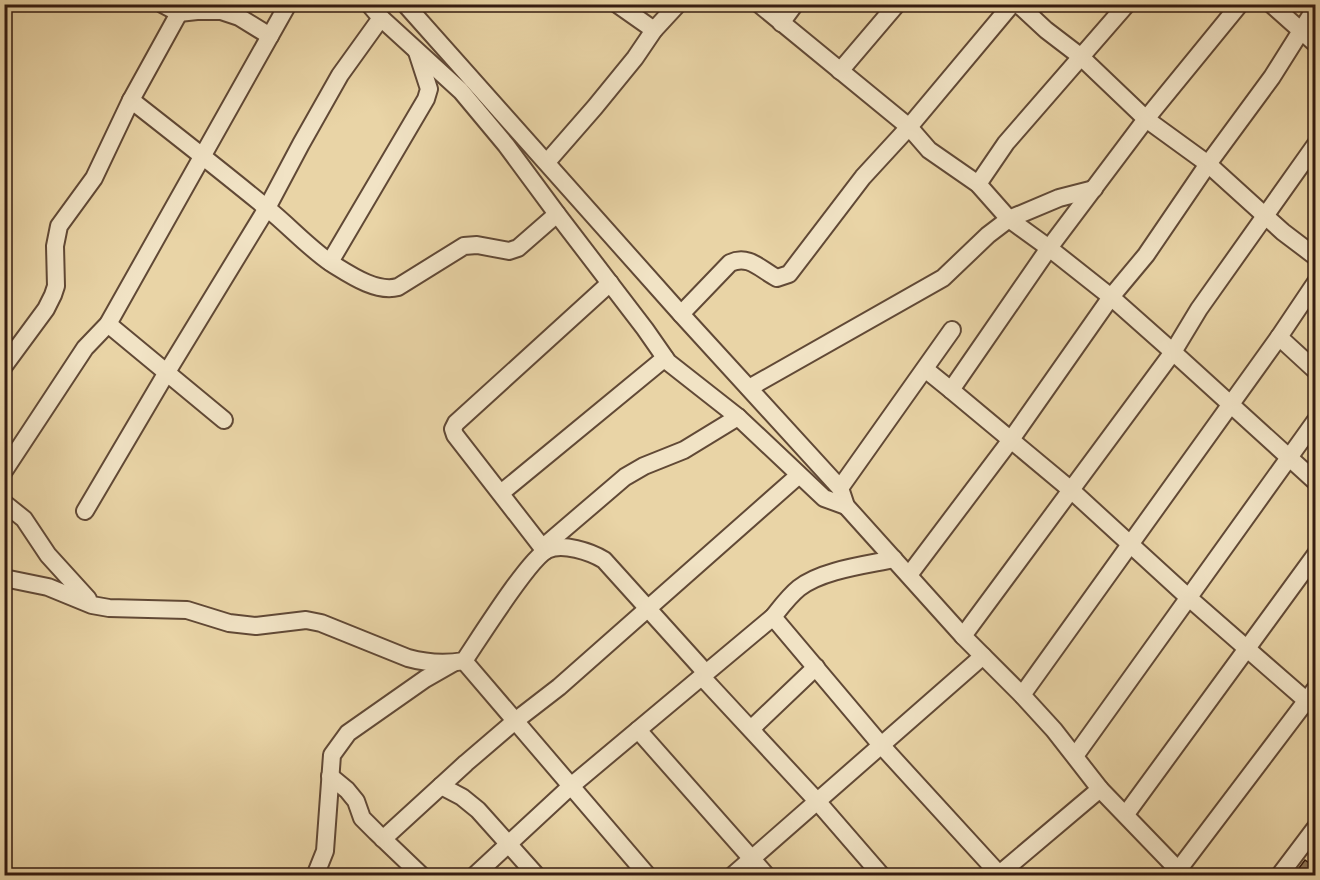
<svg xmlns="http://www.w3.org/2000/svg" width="1320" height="880" viewBox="0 0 1320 880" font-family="'EB Garamond',serif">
<rect width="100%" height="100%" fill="#e9d4a6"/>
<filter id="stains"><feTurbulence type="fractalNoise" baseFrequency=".00333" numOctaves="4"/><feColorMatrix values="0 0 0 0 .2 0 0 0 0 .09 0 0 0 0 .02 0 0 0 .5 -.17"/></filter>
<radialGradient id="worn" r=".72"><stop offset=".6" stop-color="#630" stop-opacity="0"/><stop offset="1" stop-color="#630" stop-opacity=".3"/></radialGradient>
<path fill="#927b5e" stroke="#341b10" stroke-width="1.5" d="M 1305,860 L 1316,868 L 1316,876 L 1293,876 Z"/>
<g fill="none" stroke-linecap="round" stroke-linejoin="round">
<defs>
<g id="minor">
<path d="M 162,4 L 179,13 L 197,11 L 221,11 L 239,17 L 270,36"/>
<path d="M 369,4 L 381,18 L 461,91 L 506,145 L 557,214 L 645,329 L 668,362 L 738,417 L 824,498 L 846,506"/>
<path d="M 405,4 L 681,314 L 840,488 L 846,506 L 963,636 L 1022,695 L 1054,730 L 1100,789 L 1184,876"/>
<path d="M 617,4 L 654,30"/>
<path d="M 759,4 L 909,127 L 929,150 L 978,184 L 1009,219 L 1049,248 L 1111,297 L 1173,352 L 1316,482"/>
<path d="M 1018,4 L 1046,30 L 1080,56 L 1146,119 L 1208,164 L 1283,232 L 1316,257"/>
<path d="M 1240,4 L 1146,119 L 1049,248 L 951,390 L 1071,490 L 1189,598 L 1316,709"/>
<path d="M 1271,4 L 1316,44"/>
<path d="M 781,23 L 795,4"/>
<path d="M 840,71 L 897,4"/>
<path d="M 131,100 C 177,136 223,172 268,209 C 289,226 309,248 331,263 C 349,274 376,293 398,287 L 464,246 L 477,245 L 509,251 L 518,248 L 557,214"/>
<path d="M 547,162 L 595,107 L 635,58 L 654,30 L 678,4"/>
<path d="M 978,184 L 1006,143 L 1127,4"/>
<path d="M 330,262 L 426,99 L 429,89 L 417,52"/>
<path d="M 681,314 L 730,263 C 749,254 761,270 777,278 L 789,274 L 863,177 L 909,127 L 1012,4"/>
<path d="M 108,324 L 224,420"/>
<path d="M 1279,337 L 1316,371"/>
<path d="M 4,366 L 46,309 L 53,295 L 56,286 L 55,246 L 59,226 L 94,178 L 131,100 L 184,4"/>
<path d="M 925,369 L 951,390"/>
<path d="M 749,388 L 943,278 L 988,235 L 1009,219 L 1059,198 L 1094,189"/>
<path d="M 4,471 L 85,348 L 108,324 L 288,4"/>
<path d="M 840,488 L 952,330"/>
<path d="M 501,493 L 665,358"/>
<path d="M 4,503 L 24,519 L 48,555 L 88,599"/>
<path d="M 85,511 L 167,372 L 267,208 L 301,144 L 340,75 L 381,18"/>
<path d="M 542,548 L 625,477 L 644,466 L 684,450 L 738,417"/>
<path d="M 545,551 L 455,435 L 453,429 L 456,423 L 610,283"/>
<path d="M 909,575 L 1010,441 L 1111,297 L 1146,255 L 1208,164 L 1272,77 L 1316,7"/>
<path d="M 4,578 L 48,587 L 92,605 L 109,608 L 187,610 L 229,623 L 256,626 L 306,620 L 321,623 L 408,658 C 426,663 446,664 464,661 C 479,639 528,560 547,550 C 562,542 591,552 604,560 L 706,673"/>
<path d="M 773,617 L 881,745 L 999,874"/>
<path d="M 963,636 L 1173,352 L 1199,309 L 1316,144"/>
<path d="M 464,661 L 648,876"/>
<path d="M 702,677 L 817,801 L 882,876"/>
<path d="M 1022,695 L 1279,337 L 1316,282"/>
<path d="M 751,729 L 816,667"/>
<path d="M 638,730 L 767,876"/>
<path d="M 1075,756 L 1316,420"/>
<path d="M 330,776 L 347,790 L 356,801 L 362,818 L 376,832 L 422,876"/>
<path d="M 441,786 L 462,797 L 478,810 L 537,876"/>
<path d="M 1126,814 L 1316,554"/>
<path d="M 383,839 L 466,763 L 515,721 L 559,687 L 799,475"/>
<path d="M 1179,869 L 1316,688"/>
<path d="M 315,876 L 325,851 L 332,755 L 348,733 L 425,679 L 453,663"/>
<path d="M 474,876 L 571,786 L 773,617 C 781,607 789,596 799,588 C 822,570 866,565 894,559"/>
<path d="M 732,876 L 983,656"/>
<path d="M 997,876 L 1100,789"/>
<path d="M 1279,876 L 1316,827"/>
</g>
</defs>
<use href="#minor" stroke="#614936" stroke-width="20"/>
<use href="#minor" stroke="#f1e3c5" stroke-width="16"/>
</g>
<rect width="1320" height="880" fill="none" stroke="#e9d4a6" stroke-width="24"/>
<rect x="6" y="6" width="1308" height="868" fill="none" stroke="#341b10" stroke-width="3"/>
<rect x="12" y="12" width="1296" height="856" fill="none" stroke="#341b10" stroke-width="1.5"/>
<rect width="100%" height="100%" filter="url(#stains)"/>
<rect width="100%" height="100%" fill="url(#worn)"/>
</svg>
